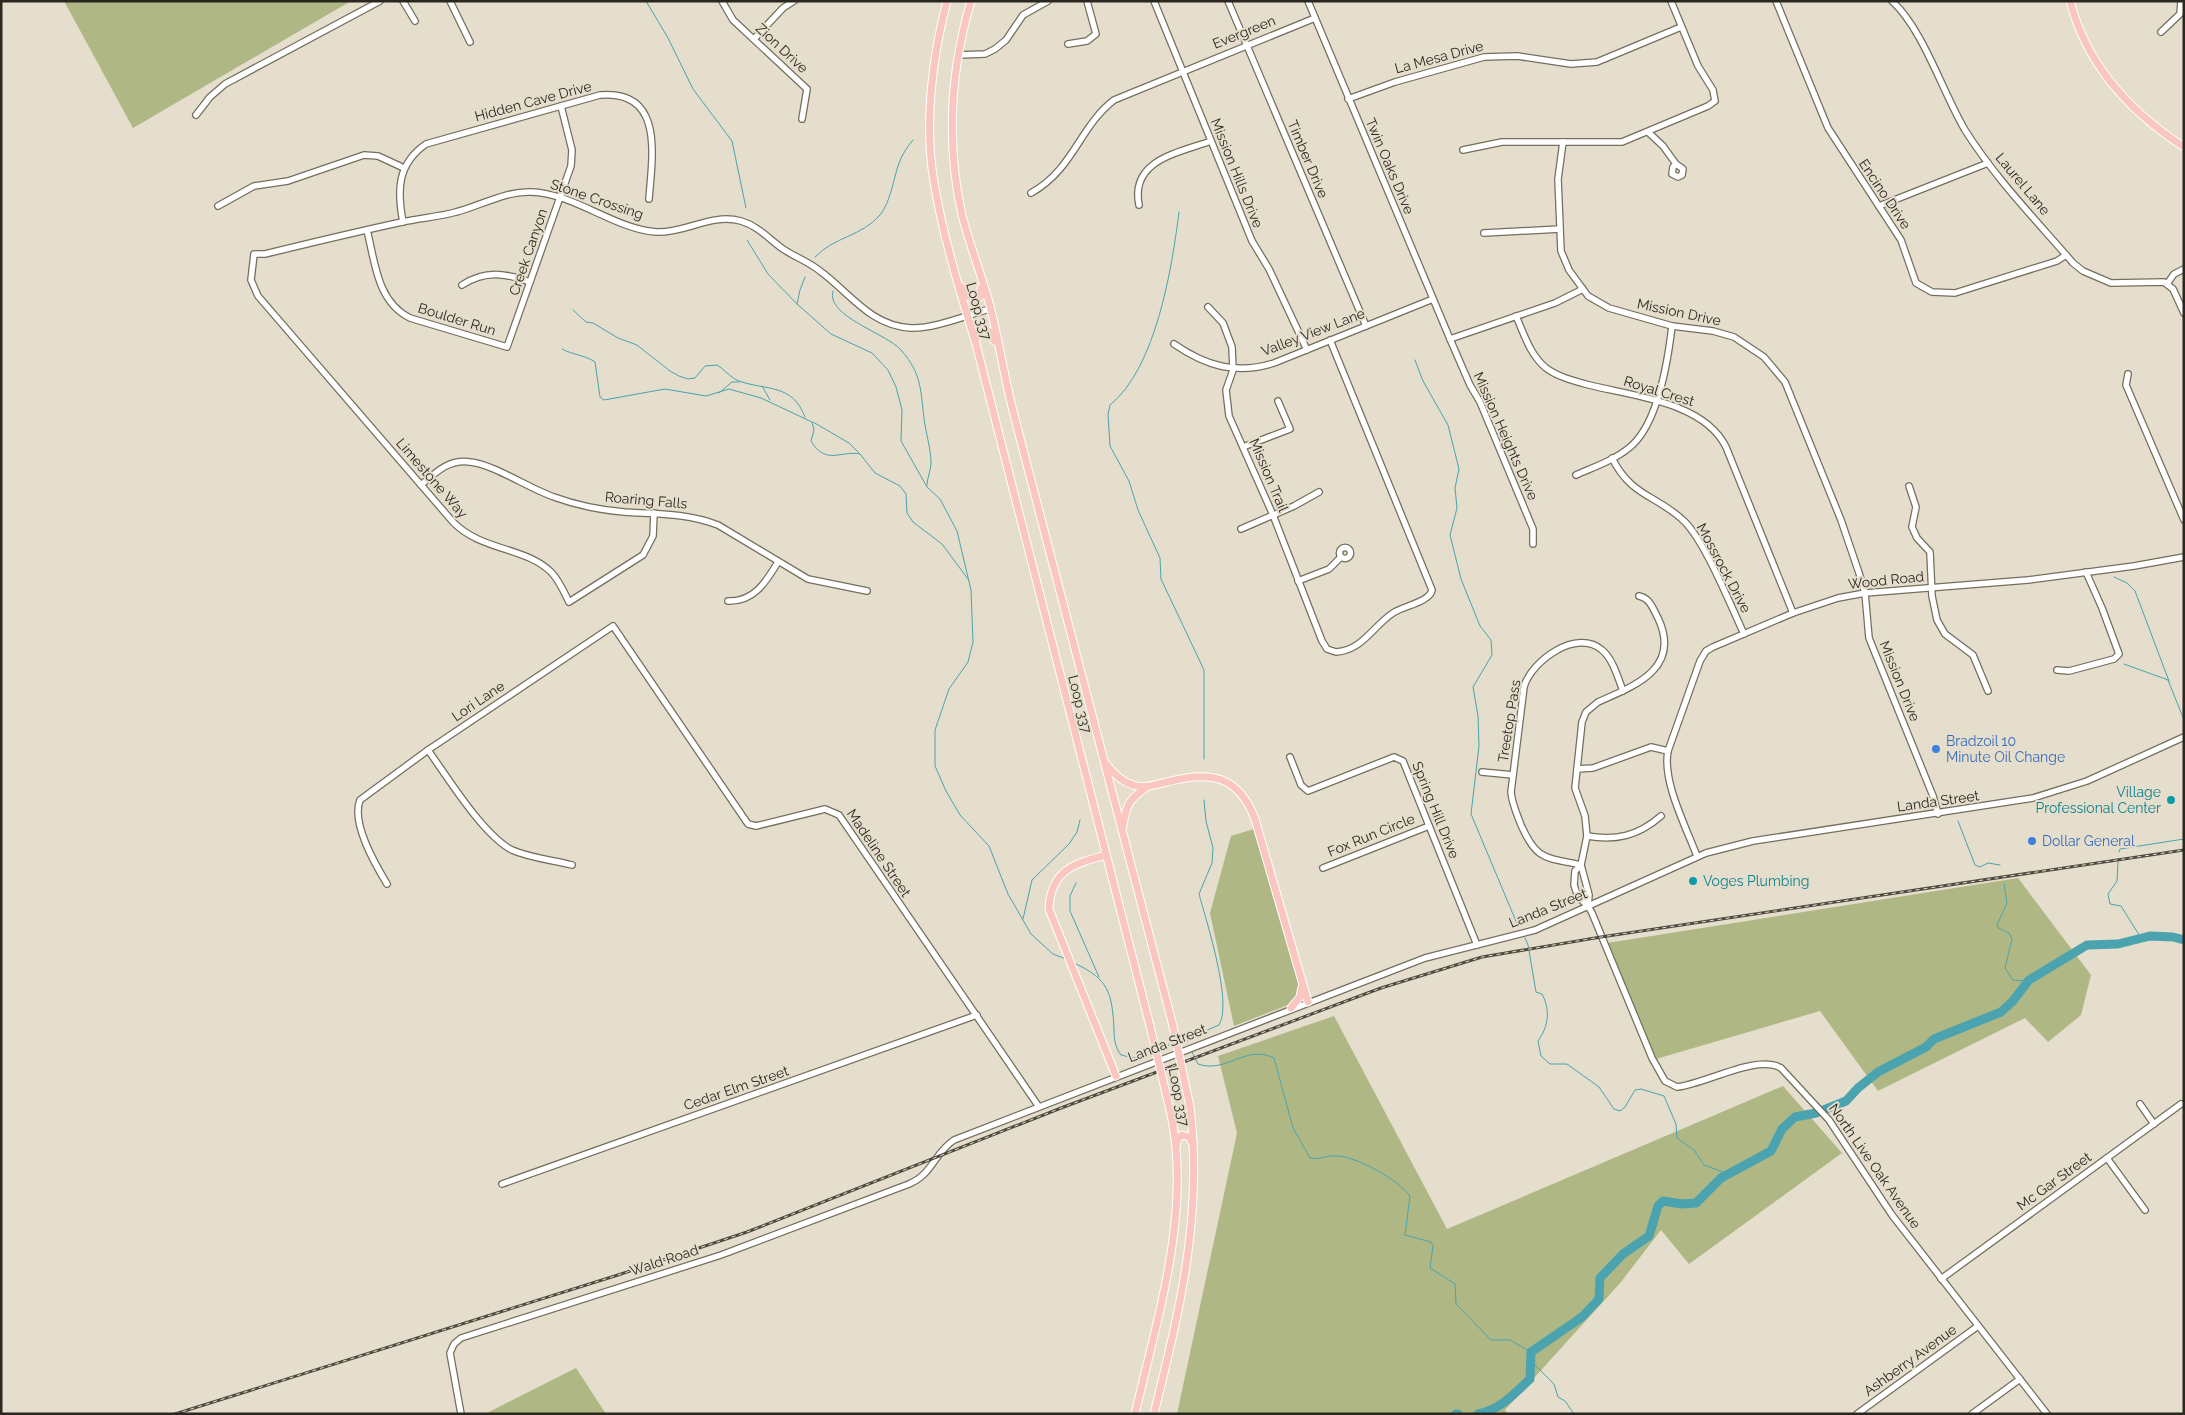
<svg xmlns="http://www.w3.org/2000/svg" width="2185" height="1415" viewBox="0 0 2185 1415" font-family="Raleway,sans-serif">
<rect width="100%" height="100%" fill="#e5decc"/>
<g fill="#afb885">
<path d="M 64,1 L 351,1 L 133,128 Z"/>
<path d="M 1254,829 L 1299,978 L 1299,990 L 1293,1003 L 1234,1026 L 1210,913 L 1231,836 Z"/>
<path d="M 2018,878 L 2091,975 L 2081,1015 L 2048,1042 L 2025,1018 L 1878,1091 L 1820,1011 L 1656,1059 L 1607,943 Z"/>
<path d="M 1334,1016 L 1447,1229 L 1783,1086 L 1842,1153 L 1689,1264 L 1661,1230 L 1621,1282 L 1505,1410 L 1508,1414 L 1177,1414 L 1237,1133 L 1218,1056 Z"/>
<path d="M 576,1368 L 606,1414 L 485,1414 Z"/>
</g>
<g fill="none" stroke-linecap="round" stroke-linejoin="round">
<g stroke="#4aa3ae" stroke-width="1">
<path d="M 646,1 L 668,38 L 693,89 L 732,141 L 746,208"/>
<path d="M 1179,212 C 1172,268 1156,368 1110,405 L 1108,414 L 1110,446 L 1129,481 L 1138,510 L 1160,558 L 1161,579 L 1204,670 L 1204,759"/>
<path d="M 747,240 L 768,274 L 797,304 L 831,334 L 872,353 L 888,370 L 896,387 L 902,410 L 901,441 L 927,487 L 940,499 L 957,531 L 971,590 L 973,642 L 968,662 L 949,689 L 935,730 L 935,766 L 946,791 L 960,815 L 989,846 L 1008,894 L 1031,934 L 1053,954 L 1066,959"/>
<path d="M 815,257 C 835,236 861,237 880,215 C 891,201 893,180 899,163 C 902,155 907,147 913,140"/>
<path d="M 833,291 C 825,316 886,333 901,350 C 924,376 920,394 925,425 C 927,437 931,451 931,463 C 931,470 927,478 927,485"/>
<path d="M 797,304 L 800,290 L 805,277"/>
<path d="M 573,310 L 586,322 L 593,323 L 618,338 L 637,345 L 670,371 L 679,376 L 688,379 L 695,378 L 705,366 L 717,365 C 725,370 731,378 739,381 C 767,391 792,383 805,417"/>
<path d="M 562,349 C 573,355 585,355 595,362 L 600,397 L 604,400 L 665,389 L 706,396 L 729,389 L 761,398 L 812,422 L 814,430 L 811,441 C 826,466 841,450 860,454 L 875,473 L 900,486 L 906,494 L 907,513 L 913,522 L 942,544 L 968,579"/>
<path d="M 1415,360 L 1423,381 L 1448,425 L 1459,469 L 1455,488 L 1457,508 L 1450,535 L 1461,579 L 1480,626 L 1491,640 L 1492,655 L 1473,687 L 1478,716 L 1479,746 L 1471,814 L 1518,926"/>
<path d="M 762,386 L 770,400"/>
<path d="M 719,393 L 732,382 L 739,382"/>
<path d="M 813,422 L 849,443 L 859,453"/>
<path d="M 2114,577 L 2127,583 L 2135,591 L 2169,681"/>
<path d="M 2124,664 L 2168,680 L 2184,720"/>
<path d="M 1958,821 L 1975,865 L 1980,867 L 1988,863 L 2000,865"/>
<path d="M 2119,852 L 2120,849 L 2184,839"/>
<path d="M 2118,862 L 2117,881 L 2108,894 L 2110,904 L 2121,906 L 2141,938"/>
<path d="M 1076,883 L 1070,896 L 1070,911 L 1099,977"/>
<path d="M 2004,884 L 2007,903 L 1997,925 L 1998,928 L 2009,933 L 2012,939 L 2005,968 L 2013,980 L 2028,981"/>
<path d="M 1023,919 L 1032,880 L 1069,844 L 1077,832 L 1080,820"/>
<path d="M 1518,924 L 1519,919 L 1524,915"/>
<path d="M 1525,938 L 1528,945 L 1536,992 L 1542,994 C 1551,1011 1548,1027 1538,1041 L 1541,1056 L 1550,1064 L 1567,1064 L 1599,1087 L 1614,1109 L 1620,1111 L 1625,1107 L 1635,1090 L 1641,1089 L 1664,1096 L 1676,1124 L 1677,1138 L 1694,1150 L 1704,1165 L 1728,1174"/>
<path d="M 1074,963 C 1109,979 1112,993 1114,1029 C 1114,1039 1115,1047 1121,1055 L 1133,1058 L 1153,1051"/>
<path d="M 1180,1041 L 1188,1041 L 1189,1038 L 1219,1025 C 1233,1003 1206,920 1199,894 L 1212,863 L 1213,848 L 1206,821 L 1204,800"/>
<path d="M 1159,1049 L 1174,1043"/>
<path d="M 1192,1052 L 1198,1064 C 1226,1074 1245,1044 1274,1058 L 1293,1128 L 1310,1158 C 1322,1160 1326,1155 1336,1156 C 1357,1156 1398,1180 1410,1196 L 1405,1235 L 1431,1242 L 1433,1246 L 1430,1268 L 1455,1284 L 1456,1304 L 1491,1340 L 1510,1340 L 1531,1352"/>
<path d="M 1530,1360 L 1554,1384 L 1558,1397 L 1565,1401 L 1574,1414"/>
</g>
<g stroke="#4aa3ae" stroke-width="9">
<path d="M 1456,1414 L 1458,1414"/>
<path d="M 1478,1414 C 1500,1410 1514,1394 1530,1379 L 1531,1352 L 1582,1317 L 1599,1299 L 1600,1278 L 1623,1254 L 1649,1236 L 1658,1206 L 1663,1201 L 1682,1204 L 1696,1203 L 1721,1178 L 1771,1151 L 1782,1129 L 1795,1117 L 1816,1113 L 1846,1101 L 1858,1088 L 1878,1072 L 1926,1047 L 1934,1039 L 2001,1012 L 2012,1002 L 2029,980 L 2087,945 L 2118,944 L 2150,936 L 2173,937 L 2184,940"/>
</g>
<defs>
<g id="minor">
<path d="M 403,1 L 415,21"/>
<path d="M 450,1 L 470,42"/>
<path d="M 722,1 L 733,20 L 807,89 L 802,119"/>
<path d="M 1154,1 L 1252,241 L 1269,269 L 1307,350"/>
<path d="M 1228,1 L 1366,326"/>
<path d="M 1308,1 L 1450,339 L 1470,385 L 1480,402 L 1533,529 L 1533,544"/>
<path d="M 1776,1 L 1828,128 L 1901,240 L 1916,283 L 1932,292 L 1955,293 L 2057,261 L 2066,255"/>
<path d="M 1892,1 C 1923,29 1943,93 1965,130 C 1995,178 2036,220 2073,263 L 2083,271 L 2111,283 L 2164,282 L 2173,289 L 2184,313"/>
<path d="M 2161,32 L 2180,14 L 2181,1"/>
<path d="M 754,39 L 783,8 L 794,1"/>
<path d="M 1068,44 L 1087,41 L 1096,34 L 1087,1"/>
<path d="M 958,55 L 985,54 L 995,49 L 1006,40 L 1023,15 L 1048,1"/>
<path d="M 1348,99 L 1395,82 L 1484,57 L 1517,56 L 1571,64 L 1597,62 L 1681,27"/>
<path d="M 196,115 L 210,97 L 225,84 L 380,1"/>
<path d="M 1648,132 L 1663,146 L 1676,164 L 1673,167 L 1672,174 L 1678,177 L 1682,175 L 1683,169 L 1676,164"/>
<path d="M 1563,142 L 1558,179 L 1561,251 L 1569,270 L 1588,296 L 1609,308 L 1672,326 L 1713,331 L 1734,337 L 1764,357 L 1785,382 L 1841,520 L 1859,573 L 1865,593 L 1869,638 L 1933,796 L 1938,814"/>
<path d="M 1463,150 L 1502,142 L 1622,142 L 1708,106 L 1715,101 L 1713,90 L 1698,66 L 1671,1"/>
<path d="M 1031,193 C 1074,169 1079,127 1114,100 L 1315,18"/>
<path d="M 1139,205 C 1130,160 1178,153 1211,141"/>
<path d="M 218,206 L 254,186 L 288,181 L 364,155 L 378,156 L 404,168"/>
<path d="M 1879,206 L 1988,163"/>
<path d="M 403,222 C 397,191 397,164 426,144 L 600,95 C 665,89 652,158 649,199"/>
<path d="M 367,230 C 375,262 377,302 410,318 L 507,347 L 571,166 L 572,150 L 561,106"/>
<path d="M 1484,233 L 1560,229"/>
<path d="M 2167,284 L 2174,274 L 2184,269"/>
<path d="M 462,285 C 485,270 505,273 530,282"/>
<path d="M 1208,307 L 1223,323 L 1232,347 L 1233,370 L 1226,390 L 1229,416 L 1273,515 L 1322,641 L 1327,649 L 1336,652 C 1363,650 1373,626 1393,613 C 1403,606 1430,602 1432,590 L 1330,340"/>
<path d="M 1516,316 C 1524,334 1530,355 1546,368 C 1558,377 1574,381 1589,385 C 1633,396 1704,402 1726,447 L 1793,613"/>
<path d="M 1450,339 L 1555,303 L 1583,289"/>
<path d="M 1174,344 C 1206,366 1236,375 1274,363 L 1433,299"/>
<path d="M 2128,374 L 2126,385 L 2184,520"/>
<path d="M 1243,447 L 1290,429 L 1278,401"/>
<path d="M 1612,458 C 1632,498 1658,495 1685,522 C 1706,544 1730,604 1744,634"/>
<path d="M 1576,475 C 1594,467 1615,460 1630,447 C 1658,424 1668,360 1672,326"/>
<path d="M 421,485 C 436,472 449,459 470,462 C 493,464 530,489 554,497 C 576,505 601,510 624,512 C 657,514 687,513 718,525 L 808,579 L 867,591"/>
<path d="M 1909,486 L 1916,507 L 1912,527 L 1917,538 L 1930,552 L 1932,596 L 1937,620 L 1945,634 L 1973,655 L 1988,691"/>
<path d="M 654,513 L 653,536 L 643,555 L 569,602 C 564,592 559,580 551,572 C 526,547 481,551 453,522 L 258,296 L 251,280 L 254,254 L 265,254 C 310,243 356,232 402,222 C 420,218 438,217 456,212 C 480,206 505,191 531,192 C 574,193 616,230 657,232 C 686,233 711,213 741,221 C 758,226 769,239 783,249 C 795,257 809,262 820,271 C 849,292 870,326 911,328 C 934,329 967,315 990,309"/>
<path d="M 1241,529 L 1294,506 L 1319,492"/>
<circle cx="1345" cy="553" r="5.5"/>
<path d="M 1298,581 L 1329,569 L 1341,557"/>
<path d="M 1639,596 C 1650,598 1653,609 1658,618 C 1682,669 1634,686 1598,702 L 1586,712 L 1582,722 L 1575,788 L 1585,816 L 1587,836 L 1581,865 L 1575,871 L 1574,885 L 1578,897 L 1588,906 L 1592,913 L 1652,1058 L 1665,1081 L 1677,1087 C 1706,1084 1756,1054 1781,1068 L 1829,1120 L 1892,1215 L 2047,1414"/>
<path d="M 728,601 C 754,602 766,582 778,562"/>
<path d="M 2057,670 L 2069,671 L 2114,659 L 2119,654 L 2102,608 L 2086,572"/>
<path d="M 428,750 C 448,778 483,835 512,850 C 530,858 553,860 572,865"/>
<path d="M 1290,757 L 1301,785 L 1308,791 L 1394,757 L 1403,761 L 1477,945"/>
<path d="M 1577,769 L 1593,768 L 1651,747 L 1668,751"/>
<path d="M 1482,772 L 1513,775"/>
<path d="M 1587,836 C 1616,841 1638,836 1661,816"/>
<path d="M 1697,856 C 1686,827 1662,781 1668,751 L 1700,661 L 1706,651 L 1713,647 L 1793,613 L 1838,598 L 1865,593 L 2028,580 L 2134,566 L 2184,557"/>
<path d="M 1581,865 C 1545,857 1537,861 1521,825 C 1517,814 1512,804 1511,792 L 1524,687 C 1531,661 1577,628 1602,650 C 1613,659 1618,678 1623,691"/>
<path d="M 1581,865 L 1589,895 L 1588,906"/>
<path d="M 1323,868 L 1429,826"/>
<path d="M 387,884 C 375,864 351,823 360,800 L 428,750 L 613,626 L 748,824 L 756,826 L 825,809 L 839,815 L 1039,1107"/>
<path d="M 2140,1104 L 2154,1124"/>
<path d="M 2107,1158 L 2145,1210"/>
<path d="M 502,1184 L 977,1015"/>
<path d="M 1941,1279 L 2181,1104"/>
<path d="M 461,1414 L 450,1353 L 454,1344 L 461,1338 L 721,1255 L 909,1184 C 933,1174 934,1153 954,1140 L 1425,958 L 1535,930 L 1706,853 L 1753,841 L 2033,798 L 2087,781 L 2184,737"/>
<path d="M 1857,1414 L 1978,1326"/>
<path d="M 1972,1414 L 2020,1379"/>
</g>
<g id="major">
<path d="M 947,1 C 932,58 924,124 934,182 C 943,237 960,291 976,344 L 1151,1030"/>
<path d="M 971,1 C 950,72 946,143 962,215 C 970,247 983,278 991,310 C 999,342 1004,375 1012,407 L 1173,1026"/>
<path d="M 2070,1 C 2087,66 2130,112 2184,147"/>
<path d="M 962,287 L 968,296 L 975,300 L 981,296 L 981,288"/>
<path d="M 976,339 L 977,332 L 982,328 L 989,331 L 994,341"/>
<path d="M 1106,764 C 1113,773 1122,782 1133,785 C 1144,789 1156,784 1167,782 C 1209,771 1238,774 1255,819 L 1308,1002"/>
<path d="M 1123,826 C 1126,805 1129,799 1147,787"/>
<path d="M 1106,855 C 1073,864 1051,870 1049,909 L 1116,1076"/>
<path d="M 1291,1008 L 1300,997 L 1302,987"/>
<path d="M 1176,1147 L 1178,1139 L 1182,1135 L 1189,1137 L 1193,1144"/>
<path d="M 1135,1414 C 1157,1319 1193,1207 1170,1110"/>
<path d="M 1154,1414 C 1180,1308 1203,1217 1190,1107"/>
</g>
</defs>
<use href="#minor" stroke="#746e5e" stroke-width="8"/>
<use href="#major" stroke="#fff" stroke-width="9"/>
<use href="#minor" stroke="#fff" stroke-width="5.5"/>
<use href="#major" stroke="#f9c7bf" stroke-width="7"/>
<defs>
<path id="rail" d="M 175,1414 L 618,1275 L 747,1232 L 1061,1108 L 1381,988 L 1482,957 L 1601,937 L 2184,850"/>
</defs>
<use href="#rail" stroke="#4d4a40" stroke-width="3"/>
<use href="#rail" stroke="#e5decc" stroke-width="1" stroke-dasharray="4" stroke-linecap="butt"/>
<defs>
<g id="major-bridge">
<path d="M 1173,1026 L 1190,1107"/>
<path d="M 1151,1030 L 1170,1110"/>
</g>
</defs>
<use href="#major-bridge" stroke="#fff" stroke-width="9" stroke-linecap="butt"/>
<use href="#major-bridge" stroke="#f9c7bf" stroke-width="7"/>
</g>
<g fill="#3f7fe0" stroke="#e5decc" stroke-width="2">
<circle cx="1936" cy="749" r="5"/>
<circle cx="2032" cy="841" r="5"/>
</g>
<g fill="#0f9aa8" stroke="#e5decc" stroke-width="2">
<circle cx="2171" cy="800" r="5"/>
<circle cx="1693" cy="881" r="5"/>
</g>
<g text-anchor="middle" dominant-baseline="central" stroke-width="4" stroke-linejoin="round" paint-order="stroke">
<g font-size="14" fill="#2a2720" stroke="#e5decc">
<text transform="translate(1244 32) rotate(-22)">Evergreen</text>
<text transform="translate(782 48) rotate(43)">Zion Drive</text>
<text transform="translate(1439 57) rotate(-15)">La Mesa Drive</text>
<text transform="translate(533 101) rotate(-15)">Hidden Cave Drive</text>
<text transform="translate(1308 159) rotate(67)">Timber Drive</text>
<text transform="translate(1390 166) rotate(67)">Twin Oaks Drive</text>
<text transform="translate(1237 173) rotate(68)">Mission Hills Drive</text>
<text transform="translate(2023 184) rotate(50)">Laurel Lane</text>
<text transform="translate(1885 194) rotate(56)">Encino Drive</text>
<text transform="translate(597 199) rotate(19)">Stone Crossing</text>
<text transform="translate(528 252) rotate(-71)">Creek Canyon</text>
<text transform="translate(979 311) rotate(74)">Loop 337</text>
<text transform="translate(1679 312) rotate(12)">Mission Drive</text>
<text transform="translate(457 319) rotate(17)">Boulder Run</text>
<text transform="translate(1313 332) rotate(-21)">Valley View Lane</text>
<text transform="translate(1659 391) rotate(17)">Royal Crest</text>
<text transform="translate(1506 436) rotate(66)">Mission Heights Drive</text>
<text transform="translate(1269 475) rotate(67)">Mission Trail</text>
<text transform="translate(432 478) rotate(49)">Limestone Way</text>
<text transform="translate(646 500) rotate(5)">Roaring Falls</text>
<text transform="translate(1724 568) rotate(62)">Mossrock Drive</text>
<text transform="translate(1886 580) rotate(-6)">Wood Road</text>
<text transform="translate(1900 681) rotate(68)">Mission Drive</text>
<text transform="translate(478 701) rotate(-34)">Lori Lane</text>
<text transform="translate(1080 704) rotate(76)">Loop 337</text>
<text transform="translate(1509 721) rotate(-81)">Treetop Pass</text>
<text transform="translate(1938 801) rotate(-8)">Landa Street</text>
<text transform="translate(1436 810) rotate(68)">Spring Hill Drive</text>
<text transform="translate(1371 835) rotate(-22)">Fox Run Circle</text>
<text transform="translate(879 853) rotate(56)">Madeline Street</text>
<text transform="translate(1548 908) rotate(-22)">Landa Street</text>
<text transform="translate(1167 1043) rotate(-21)">Landa Street</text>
<text transform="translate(736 1088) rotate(-19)">Cedar Elm Street</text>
<text transform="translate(1179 1097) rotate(79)">Loop 337</text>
<text transform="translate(1875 1166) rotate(55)">North Live Oak Avenue</text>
<text transform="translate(2054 1181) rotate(-36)">Mc Gar Street</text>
<text transform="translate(664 1260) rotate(-18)">Wald Road</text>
<text transform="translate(1910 1360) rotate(-36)">Ashberry Avenue</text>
</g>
<g font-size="14" fill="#366cbe" stroke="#e5decc" text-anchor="start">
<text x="1946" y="741">Bradzoil 10<tspan x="1946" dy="16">Minute Oil Change</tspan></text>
<text x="2042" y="841">Dollar General</text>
</g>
<g font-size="14" fill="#0d838f" stroke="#e5decc" text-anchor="end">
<text x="2161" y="792">Village<tspan x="2161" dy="16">Professional Center</tspan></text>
<text x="1703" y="881" text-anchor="start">Voges Plumbing</text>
</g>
</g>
<rect width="2185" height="1415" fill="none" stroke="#2a2720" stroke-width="5"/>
</svg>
